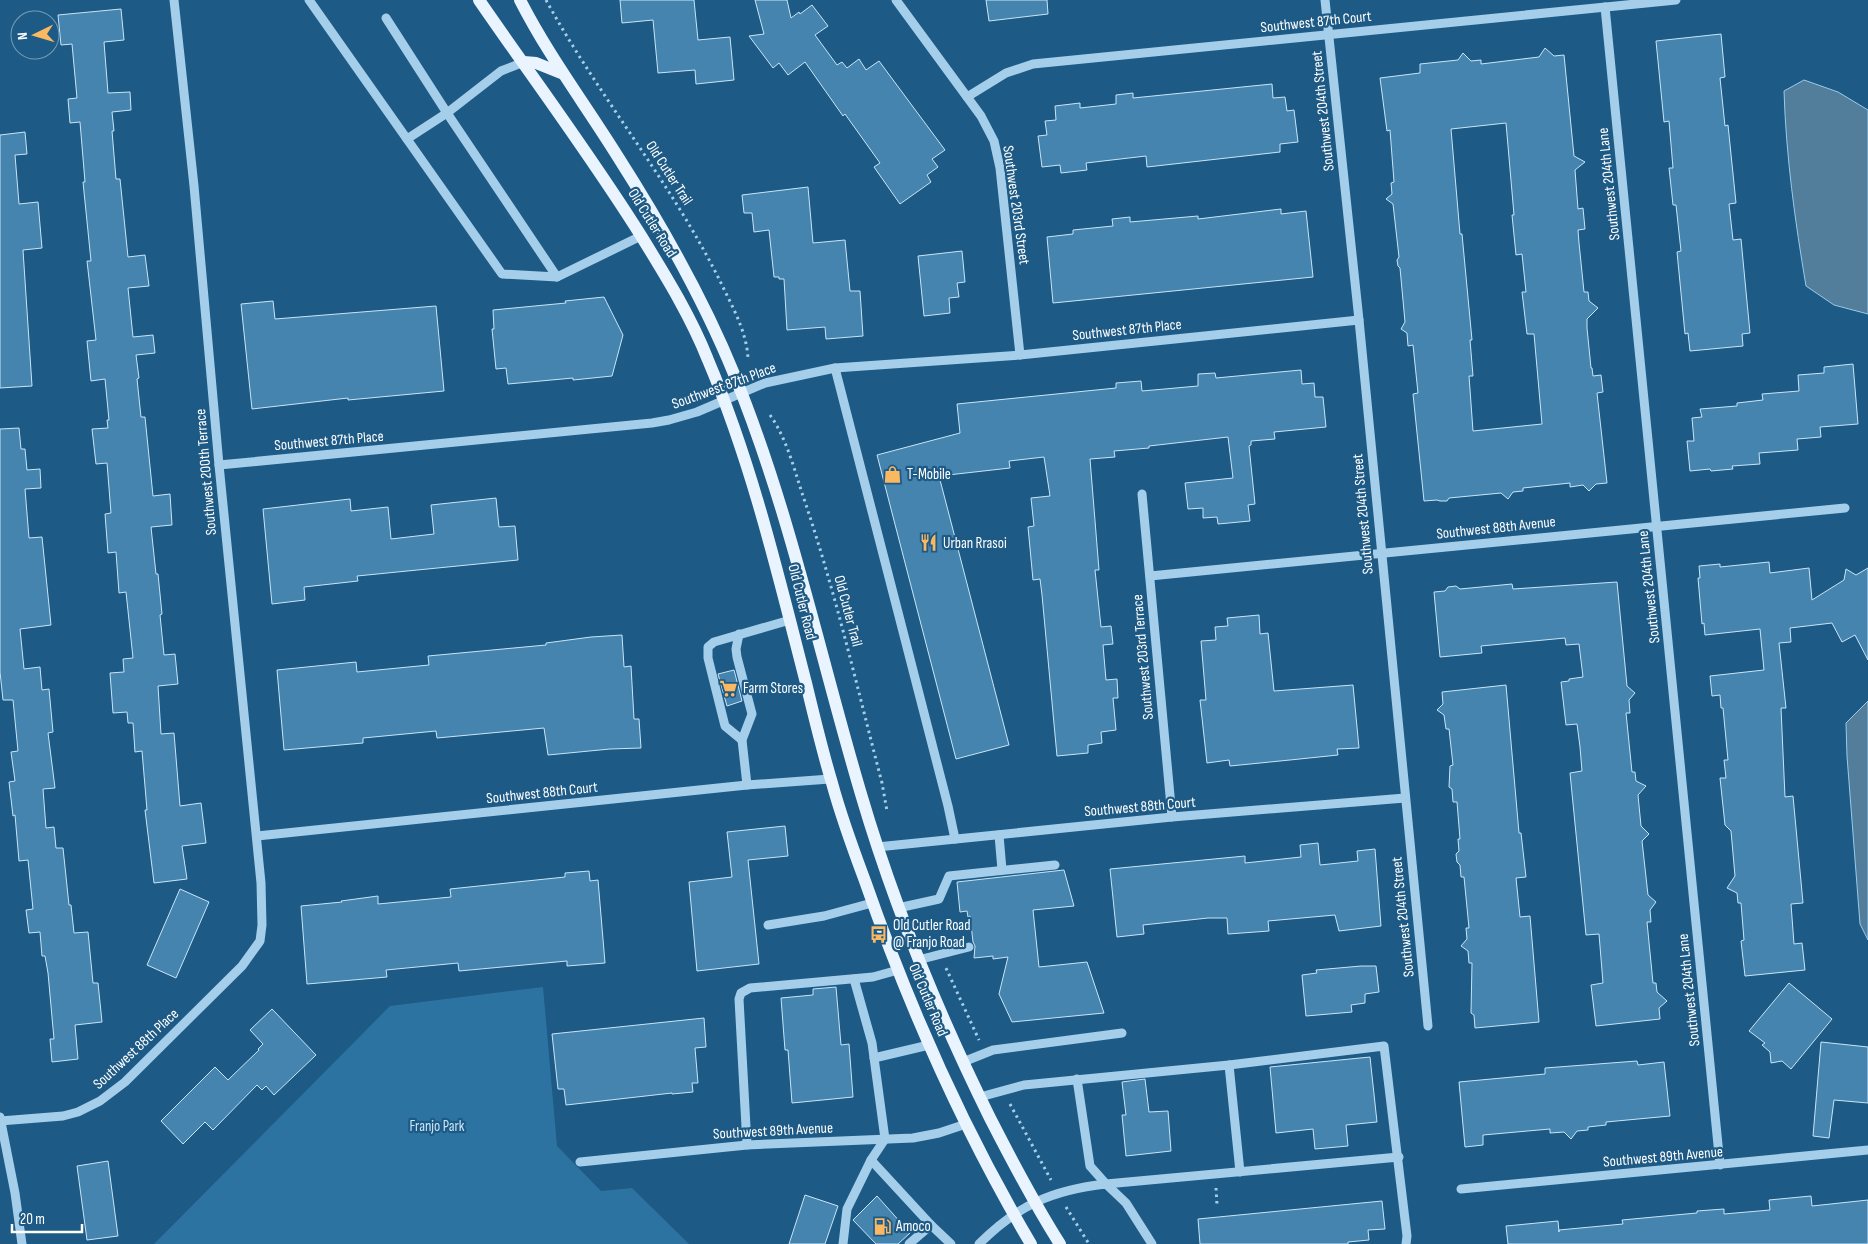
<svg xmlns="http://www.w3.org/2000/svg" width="1868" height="1244" viewBox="0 0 1868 1244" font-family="'Sofia Sans Condensed',sans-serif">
<rect width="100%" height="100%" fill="#1d5a85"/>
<path fill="#2d73a2" d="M 543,987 L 557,1146 L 601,1191 L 632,1188 L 689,1244 L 154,1244 L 390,1006 Z"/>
<g fill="#527e9c" stroke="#98cbec">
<path d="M 1804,80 L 1838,92 L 1868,110 L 1868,314 L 1834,305 L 1806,286 C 1795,221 1786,156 1784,91 Z"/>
<path d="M 1868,701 L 1868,940 L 1860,924 L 1847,756 L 1846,723 Z"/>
</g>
<g fill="#4584ae" stroke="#c9e5f8" fill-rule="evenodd">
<path d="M 620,0 L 694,0 L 698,40 L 730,37 L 734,80 L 696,84 L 695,70 L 658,73 L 653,20 L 622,23 Z"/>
<path d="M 755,0 L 787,0 L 791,18 L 799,12 L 800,14 L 812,5 L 828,26 L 815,35 L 837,65 L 842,62 L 847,68 L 859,59 L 866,70 L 879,61 L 945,150 L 932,159 L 938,167 L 927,175 L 931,182 L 900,204 L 874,167 L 880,163 L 845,114 L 843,116 L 805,62 L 788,75 L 779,63 L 773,68 L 749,36 L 764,34 Z"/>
<path d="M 986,0 L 1047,0 L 1048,14 L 989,21 Z"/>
<path d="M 121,9 L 124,40 L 104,42 L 108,93 L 130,92 L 131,110 L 112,112 L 114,131 L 112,131 L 116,179 L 120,179 L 128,257 L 145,255 L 149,286 L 128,288 L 133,337 L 153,335 L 155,353 L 136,355 L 139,378 L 137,379 L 141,417 L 145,417 L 153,496 L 170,494 L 172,525 L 151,527 L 156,574 L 158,574 L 162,614 L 160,615 L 164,655 L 175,654 L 178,684 L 158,686 L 161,734 L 174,733 L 180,806 L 201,803 L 206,843 L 182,846 L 187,879 L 154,883 L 145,810 L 147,810 L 142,751 L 135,752 L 133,723 L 128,723 L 127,712 L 113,713 L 110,673 L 124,672 L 123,659 L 133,658 L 126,592 L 119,593 L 116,552 L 108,553 L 105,514 L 111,513 L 107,463 L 96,464 L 92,429 L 108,428 L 107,420 L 109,420 L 105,379 L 91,381 L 87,341 L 96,340 L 87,261 L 91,261 L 83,182 L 85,182 L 80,122 L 70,123 L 68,99 L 77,98 L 72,44 L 61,45 L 58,15 Z"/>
<path d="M 1721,34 L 1725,77 L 1720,78 L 1725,126 L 1728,125 L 1736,203 L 1729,204 L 1733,240 L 1741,239 L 1750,333 L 1742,334 L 1743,346 L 1690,351 L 1688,333 L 1685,334 L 1677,252 L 1681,251 L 1676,205 L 1673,205 L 1669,168 L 1673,168 L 1669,121 L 1664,122 L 1656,41 Z"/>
<path d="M 1545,48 L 1554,56 L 1564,55 L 1574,156 L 1585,162 L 1575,170 L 1578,209 L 1583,208 L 1585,229 L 1578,230 L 1579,243 L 1584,292 L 1588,292 L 1589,301 L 1598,308 L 1587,319 L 1587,328 L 1591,368 L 1592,368 L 1593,376 L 1601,375 L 1603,392 L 1597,393 L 1607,483 L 1596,484 L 1589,491 L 1583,485 L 1570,487 L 1570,483 L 1523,488 L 1523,491 L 1513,492 L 1508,499 L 1501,493 L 1449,498 L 1447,501 L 1440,501 L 1437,500 L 1424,501 L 1413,394 L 1418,393 L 1413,345 L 1408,346 L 1407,333 L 1401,329 L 1405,322 L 1400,268 L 1398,266 L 1397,260 L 1399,257 L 1393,204 L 1386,199 L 1392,194 L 1391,183 L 1394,182 L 1390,130 L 1387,131 L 1380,78 L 1420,73 L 1420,64 L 1458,60 L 1463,53 L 1471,61 L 1481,60 L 1481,64 L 1539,57 ZM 1506,123 L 1514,215 L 1512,215 L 1516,255 L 1522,254 L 1526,292 L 1522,292 L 1527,334 L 1534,334 L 1542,424 L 1473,431 L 1469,376 L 1473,376 L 1470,340 L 1472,340 L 1462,234 L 1460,234 L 1451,129 Z"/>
<path d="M 1272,84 L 1273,98 L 1285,97 L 1287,111 L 1294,110 L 1298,142 L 1280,144 L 1280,152 L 1147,167 L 1146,156 L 1086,163 L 1087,170 L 1061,173 L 1060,165 L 1042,167 L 1038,136 L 1047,135 L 1045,121 L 1056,120 L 1055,106 L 1080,103 L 1080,108 L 1116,104 L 1116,95 L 1133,93 L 1133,98 Z"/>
<path d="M 25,132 L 27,154 L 15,155 L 19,204 L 38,202 L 42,248 L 23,250 L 32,386 L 0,388 L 0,135 Z"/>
<path d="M 808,187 L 813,243 L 845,240 L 850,291 L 860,291 L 863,336 L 826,339 L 825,327 L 787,330 L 784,279 L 779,279 L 779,277 L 774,277 L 769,230 L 754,232 L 752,213 L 744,213 L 742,195 Z"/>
<path d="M 1281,209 L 1281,214 L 1306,211 L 1313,277 L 1053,303 L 1047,237 L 1073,234 L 1073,230 L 1113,226 L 1112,219 L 1130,217 L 1130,222 L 1198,216 L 1198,219 Z"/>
<path d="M 962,251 L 965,282 L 957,283 L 959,297 L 949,298 L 950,313 L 924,316 L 918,256 Z"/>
<path d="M 604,297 L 623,335 L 612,376 L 573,380 L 573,378 L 508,384 L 506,368 L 496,369 L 492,329 L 494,329 L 493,310 L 566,303 L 565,301 Z"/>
<path d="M 273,301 L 275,319 L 436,306 L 444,391 L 348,400 L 348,398 L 252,409 L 241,304 Z"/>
<path d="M 1853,364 L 1858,424 L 1820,427 L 1821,437 L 1797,439 L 1798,450 L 1759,453 L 1760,464 L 1732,466 L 1733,469 L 1711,471 L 1710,469 L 1690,471 L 1687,441 L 1694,441 L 1692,418 L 1702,417 L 1700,409 L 1737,406 L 1737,403 L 1763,400 L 1762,394 L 1799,391 L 1798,375 L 1824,373 L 1824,367 Z"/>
<path d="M 1301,370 L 1302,384 L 1314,383 L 1315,397 L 1323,397 L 1326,427 L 1274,432 L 1275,439 L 1251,441 L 1251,445 L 1249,446 L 1255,504 L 1248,505 L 1250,521 L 1218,524 L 1217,517 L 1203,518 L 1203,508 L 1188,509 L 1185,483 L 1233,478 L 1228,437 L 1149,446 L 1149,448 L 1114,451 L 1115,457 L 1090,459 L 1099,570 L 1095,570 L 1101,627 L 1111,626 L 1113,644 L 1103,645 L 1106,680 L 1117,679 L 1118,698 L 1113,698 L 1116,730 L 1101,732 L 1102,743 L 1088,745 L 1088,753 L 1057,756 L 1042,595 L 1040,579 L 1033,580 L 1028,527 L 1034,526 L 1031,498 L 1050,496 L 1044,457 L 1009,461 L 1010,468 L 939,476 L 1009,745 L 956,759 L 877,455 L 960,433 L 957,404 L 1116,388 L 1116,383 L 1141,381 L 1142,391 L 1198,386 L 1198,374 L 1215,373 L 1216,378 Z"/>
<path d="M 19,428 L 21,449 L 25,449 L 27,470 L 40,469 L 41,488 L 25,489 L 29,538 L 42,537 L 51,625 L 20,629 L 24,669 L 40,667 L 42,690 L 49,689 L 53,732 L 48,733 L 55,788 L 43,789 L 46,828 L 54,827 L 56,848 L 63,848 L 69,905 L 71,905 L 74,933 L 88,932 L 93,983 L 98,983 L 102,1022 L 75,1025 L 78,1059 L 52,1062 L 50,1039 L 54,1039 L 48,973 L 45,956 L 42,956 L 40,932 L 29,933 L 26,910 L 33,909 L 28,860 L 19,861 L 15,815 L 13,816 L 9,782 L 15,781 L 11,752 L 18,751 L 13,700 L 3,700 L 0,672 L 0,429 Z"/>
<path d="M 496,498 L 499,527 L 515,526 L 518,560 L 357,576 L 358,581 L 304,587 L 305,600 L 272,604 L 263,509 L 350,499 L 351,511 L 388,507 L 391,539 L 434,534 L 431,505 Z"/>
<path d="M 1769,562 L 1770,573 L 1809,568 L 1812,600 L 1844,580 L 1846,569 L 1856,575 L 1868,568 L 1868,660 L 1855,635 L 1842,642 L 1832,623 L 1790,628 L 1791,642 L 1779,643 L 1786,708 L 1781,708 L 1785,797 L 1793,796 L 1803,903 L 1791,904 L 1794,944 L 1802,943 L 1805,970 L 1745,976 L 1741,941 L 1744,940 L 1741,903 L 1738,903 L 1737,893 L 1727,888 L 1735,876 L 1731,831 L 1725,825 L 1720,778 L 1726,778 L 1724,760 L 1728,760 L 1723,708 L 1721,708 L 1720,695 L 1712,696 L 1710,676 L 1764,670 L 1760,629 L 1705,635 L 1704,623 L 1702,624 L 1698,578 L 1700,578 L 1699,566 L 1720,564 L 1720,567 Z"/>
<path d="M 1617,582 L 1627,686 L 1635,693 L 1629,700 L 1630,713 L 1626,713 L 1632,772 L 1635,772 L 1636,781 L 1646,786 L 1638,795 L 1641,826 L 1649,834 L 1642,841 L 1648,895 L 1656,902 L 1650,910 L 1651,922 L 1647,922 L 1653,983 L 1656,983 L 1657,992 L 1667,1001 L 1659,1008 L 1660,1019 L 1596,1026 L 1591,985 L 1603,983 L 1599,934 L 1586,935 L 1570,773 L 1582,771 L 1580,747 L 1577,724 L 1566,725 L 1561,682 L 1569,681 L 1569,679 L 1583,677 L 1579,644 L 1566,645 L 1565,638 L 1481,646 L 1482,653 L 1440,657 L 1434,592 L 1445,591 L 1448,587 L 1456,586 L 1460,589 L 1512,584 L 1513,589 Z"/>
<path d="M 1259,615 L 1260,634 L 1268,633 L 1274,691 L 1353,685 L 1359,748 L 1337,749 L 1338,755 L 1290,760 L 1230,766 L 1229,760 L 1207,763 L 1200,700 L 1206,700 L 1201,641 L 1216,640 L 1215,627 L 1228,626 L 1227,618 Z"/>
<path d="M 622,635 L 624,667 L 631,666 L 634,719 L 639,719 L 641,748 L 610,749 L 548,755 L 544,728 L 437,738 L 436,731 L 363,738 L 363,743 L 284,750 L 277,670 L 356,662 L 357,672 L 429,665 L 428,656 L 546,645 L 546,643 L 591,637 Z"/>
<path d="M 734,670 L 742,701 L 727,706 L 718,674 Z"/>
<path d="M 1506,685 L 1519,833 L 1521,833 L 1526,877 L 1516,878 L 1520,917 L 1530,916 L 1539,1022 L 1475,1028 L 1474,1015 L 1471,1013 L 1472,963 L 1469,963 L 1468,951 L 1461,946 L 1467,939 L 1466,928 L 1469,928 L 1464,877 L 1461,877 L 1460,865 L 1457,862 L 1456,854 L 1459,851 L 1458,839 L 1460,839 L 1457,802 L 1453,802 L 1452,789 L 1449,787 L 1450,766 L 1453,765 L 1449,729 L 1446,729 L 1444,715 L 1437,710 L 1443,704 L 1442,692 Z"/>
<path d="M 785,826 L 788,856 L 748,860 L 759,964 L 697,971 L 689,882 L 732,877 L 727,832 Z"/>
<path d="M 1318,843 L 1320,865 L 1358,861 L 1357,851 L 1375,849 L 1381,926 L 1339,931 L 1335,915 L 1268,921 L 1269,931 L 1228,934 L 1227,918 L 1208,918 L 1143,925 L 1144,934 L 1117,937 L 1110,869 L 1245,856 L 1245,863 L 1301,857 L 1300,845 Z"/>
<path d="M 1064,870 L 1074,906 L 1033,910 L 1039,967 L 1087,962 L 1104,1013 L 1012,1022 L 999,994 L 1008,957 L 993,959 L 993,956 L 974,958 L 975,946 L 973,942 L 970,916 L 968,917 L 967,911 L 960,912 L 957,882 Z"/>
<path d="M 589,871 L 590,881 L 598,880 L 605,963 L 567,966 L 567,961 L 459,971 L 458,963 L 386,970 L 387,977 L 307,984 L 301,906 L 342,902 L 341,901 L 378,896 L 378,904 L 451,897 L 450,889 L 565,877 L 565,873 Z"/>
<path d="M 180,889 L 209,902 L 176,978 L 147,965 Z"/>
<path d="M 1361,966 L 1376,966 L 1379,992 L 1365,994 L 1365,1003 L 1351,1005 L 1352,1012 L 1306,1016 L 1302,975 L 1317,973 L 1316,970 Z"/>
<path d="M 1789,983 L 1832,1019 L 1791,1069 L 1782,1061 L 1771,1063 L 1770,1052 L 1762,1045 L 1765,1043 L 1749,1031 Z"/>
<path d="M 836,987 L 841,1045 L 849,1044 L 853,1097 L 792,1103 L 788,1050 L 785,1050 L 781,998 L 813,995 L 813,989 Z"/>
<path d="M 272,1009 L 316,1055 L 274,1095 L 266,1086 L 262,1090 L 257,1085 L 213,1130 L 205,1122 L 183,1144 L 161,1121 L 215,1067 L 228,1080 L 259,1050 L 258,1049 L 263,1044 L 250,1030 Z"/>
<path d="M 704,1018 L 706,1047 L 695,1048 L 698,1083 L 692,1083 L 693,1092 L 672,1094 L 672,1093 L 566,1105 L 564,1089 L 558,1089 L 552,1034 Z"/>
<path d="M 1821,1042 L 1868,1047 L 1868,1103 L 1834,1100 L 1829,1138 L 1813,1136 Z"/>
<path d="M 1370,1057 L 1377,1122 L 1346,1125 L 1348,1146 L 1315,1149 L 1313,1129 L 1276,1133 L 1270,1067 Z"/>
<path d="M 1637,1061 L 1638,1065 L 1664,1062 L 1670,1116 L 1606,1122 L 1606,1125 L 1588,1127 L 1588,1130 L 1577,1131 L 1571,1139 L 1564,1132 L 1550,1133 L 1550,1129 L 1483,1135 L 1483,1145 L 1465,1147 L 1459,1082 L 1545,1074 L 1545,1068 Z"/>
<path d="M 1145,1079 L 1149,1112 L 1168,1111 L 1171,1151 L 1126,1156 L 1122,1115 L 1126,1115 L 1122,1082 Z"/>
<path d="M 108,1161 L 118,1236 L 87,1240 L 77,1166 Z"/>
<path d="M 805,1195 L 838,1206 L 825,1244 L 789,1244 Z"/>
<path d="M 877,1196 L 910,1233 L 898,1244 L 876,1244 L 853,1220 Z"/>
<path d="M 1811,1196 L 1812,1206 L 1868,1200 L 1868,1244 L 1508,1244 L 1506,1226 L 1558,1221 L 1559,1232 L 1559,1230 L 1623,1224 L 1622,1220 L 1686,1214 L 1697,1213 L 1697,1211 L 1724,1209 L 1724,1214 L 1770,1210 L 1769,1200 Z"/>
<path d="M 1382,1201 L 1385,1229 L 1368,1230 L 1369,1240 L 1348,1242 L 1348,1244 L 1200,1244 L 1198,1219 Z"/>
</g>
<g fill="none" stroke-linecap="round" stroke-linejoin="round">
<g stroke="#a5ceea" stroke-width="3" stroke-dasharray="2.5 4" stroke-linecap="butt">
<path d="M 546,0 C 599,97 671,182 720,281 C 732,306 747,332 748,359"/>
<path d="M 770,415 C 787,439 794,469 803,496 C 835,590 857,687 882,783 L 887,811"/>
<path d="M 946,968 L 979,1040"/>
<path d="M 1010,1104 L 1051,1180"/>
<path d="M 1216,1188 L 1217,1205"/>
<path d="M 1066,1207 L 1089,1244"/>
</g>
<g stroke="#a5ceea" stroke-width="9">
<path d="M 309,0 L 502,274 L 557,277 L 641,236"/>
<path d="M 896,0 L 981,116 L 994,141 L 1000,168 L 1020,355"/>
<path d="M 1325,0 L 1359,320 L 1428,1026"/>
<path d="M 1605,7 L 1720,1165"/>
<path d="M 386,18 L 447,113 L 557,277"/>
<path d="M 967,97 L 1006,73 L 1033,64 L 1676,0"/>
<path d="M 407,139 L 447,113 L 501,71 L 524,62"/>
<path d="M 835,368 L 948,806 L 955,839"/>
<path d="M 219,465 L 652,423 L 669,420 L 697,412 L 765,383 L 835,368 L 1020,355 L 1359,320"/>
<path d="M 1142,494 L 1172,817"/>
<path d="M 1150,576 L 1845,508"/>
<path d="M 739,634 L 736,649 L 737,657 L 752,714 L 742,740 L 747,785"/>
<path d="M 742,740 L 725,726 L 708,658 L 708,647 L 714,642 L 790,620"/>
<path d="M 999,835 L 1002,870"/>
<path d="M 257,836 L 747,785 L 830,779"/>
<path d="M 877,847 L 1172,817 L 1405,798"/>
<path d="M 898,908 L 939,899 L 949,876 L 1055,865"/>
<path d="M 768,925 L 824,916 L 872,903"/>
<path d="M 918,960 L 969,947"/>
<path d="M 874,1058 L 929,1045"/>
<path d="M 963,1062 L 993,1050 L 1122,1033"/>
<path d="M 1229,1065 L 1240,1172"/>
<path d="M 1077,1079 L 1090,1166 L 1106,1184 L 1399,1157"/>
<path d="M 980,1097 L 1024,1085 L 1229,1065 L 1384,1046 L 1407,1236 L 1406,1244"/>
<path d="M 0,1117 L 15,1193 L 22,1244"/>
<path d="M 0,1121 L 63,1116 L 78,1112 L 100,1101 L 125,1082 L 242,966 L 260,941 L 262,925 L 261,883 L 219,465 L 194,186 L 174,0"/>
<path d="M 747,1145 L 739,999 L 741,993 L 750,988 L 873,977 L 898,970"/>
<path d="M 871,1160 L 931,1225"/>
<path d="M 580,1162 L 747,1145 L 913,1138 L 939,1133 L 966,1124"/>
<path d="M 1461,1189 L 1868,1150"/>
<path d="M 843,1244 L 847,1209 L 871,1160 L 885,1139 L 872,1043 L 854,979"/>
<path d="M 909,1244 L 931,1225 L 951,1244"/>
<path d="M 979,1244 C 1018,1205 1052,1190 1106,1184 L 1126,1203 L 1152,1244"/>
</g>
<g stroke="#e9f4fe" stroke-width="12">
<path d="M 479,0 C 534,80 592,157 643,239 C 667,278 691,317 708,360 C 752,464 778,574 806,683 C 814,716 822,750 832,783 C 841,816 853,849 865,881 C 909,1007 963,1129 1031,1244"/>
<path d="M 520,0 C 548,55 585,104 618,157 C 662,226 703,298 734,374 C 790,511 819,653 861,794 C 894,906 938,1013 990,1118 C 1012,1161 1034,1203 1060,1244"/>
<path d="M 524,62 L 536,63 L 561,73"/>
</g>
</g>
<defs>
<symbol id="shop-bare" viewBox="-9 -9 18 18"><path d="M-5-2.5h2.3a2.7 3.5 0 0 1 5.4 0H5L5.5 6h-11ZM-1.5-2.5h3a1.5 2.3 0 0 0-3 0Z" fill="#fab863" stroke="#1d5a85" stroke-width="2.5" paint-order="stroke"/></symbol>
<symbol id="restaurant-bare" viewBox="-9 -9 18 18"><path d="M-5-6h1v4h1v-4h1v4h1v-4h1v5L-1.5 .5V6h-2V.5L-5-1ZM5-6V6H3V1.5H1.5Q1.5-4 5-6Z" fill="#fab863" stroke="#1d5a85" stroke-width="2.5" paint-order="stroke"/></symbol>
<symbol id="supermarket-bare" viewBox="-9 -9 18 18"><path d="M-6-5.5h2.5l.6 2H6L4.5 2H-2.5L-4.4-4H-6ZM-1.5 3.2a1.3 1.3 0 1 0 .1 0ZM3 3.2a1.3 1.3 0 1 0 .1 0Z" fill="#fab863" stroke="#1d5a85" stroke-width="2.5" paint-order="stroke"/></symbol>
<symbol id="bus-bare" viewBox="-9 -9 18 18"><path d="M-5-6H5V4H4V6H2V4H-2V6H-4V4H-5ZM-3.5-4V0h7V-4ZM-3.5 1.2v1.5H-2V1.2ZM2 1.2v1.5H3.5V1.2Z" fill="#fab863" stroke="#1d5a85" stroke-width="2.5" paint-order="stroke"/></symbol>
<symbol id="fuel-bare" viewBox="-9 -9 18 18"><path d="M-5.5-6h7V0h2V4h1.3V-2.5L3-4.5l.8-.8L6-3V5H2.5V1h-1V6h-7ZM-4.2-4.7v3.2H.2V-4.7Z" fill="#fab863" stroke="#1d5a85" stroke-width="2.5" paint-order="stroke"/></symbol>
</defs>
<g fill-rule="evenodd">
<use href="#shop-bare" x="880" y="462" width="25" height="25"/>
<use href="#restaurant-bare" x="916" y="530" width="25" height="25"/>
<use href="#supermarket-bare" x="716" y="676" width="25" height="25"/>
<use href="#bus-bare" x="866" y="922" width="25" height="25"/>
<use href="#fuel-bare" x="870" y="1214" width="25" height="25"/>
</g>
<g text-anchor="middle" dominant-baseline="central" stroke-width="4.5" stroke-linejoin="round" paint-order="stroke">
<g font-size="15" fill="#fff" stroke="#1d5a85">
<text transform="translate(1316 22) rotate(-6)">Southwest 87th Court</text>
<text transform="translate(1323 111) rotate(-96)">Southwest 204th Street</text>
<text transform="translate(669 173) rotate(57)">Old Cutler Trail</text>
<text transform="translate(1609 184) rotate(-96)">Southwest 204th Lane</text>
<text transform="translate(1016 205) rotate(82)">Southwest 203rd Street</text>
<text transform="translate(652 223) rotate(58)">Old Cutler Road</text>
<text transform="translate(1127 330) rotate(-6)">Southwest 87th Place</text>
<text transform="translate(724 386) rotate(-20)">Southwest 87th Place</text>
<text transform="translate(329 441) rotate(-5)">Southwest 87th Place</text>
<text transform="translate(206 472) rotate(-95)">Southwest 200th Terrace</text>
<text transform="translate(1363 514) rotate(-95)">Southwest 204th Street</text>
<text transform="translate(1496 528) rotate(-6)">Southwest 88th Avenue</text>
<text transform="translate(1649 587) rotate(-96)">Southwest 204th Lane</text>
<text transform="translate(802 602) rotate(76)">Old Cutler Road</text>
<text transform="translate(848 611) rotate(75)">Old Cutler Trail</text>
<text transform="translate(1143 657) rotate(-95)">Southwest 203rd Terrace</text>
<text transform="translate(542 793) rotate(-6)">Southwest 88th Court</text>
<text transform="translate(1140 807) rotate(-5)">Southwest 88th Court</text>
<text transform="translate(1403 917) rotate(-96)">Southwest 204th Street</text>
<text transform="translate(1689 990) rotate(-96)">Southwest 204th Lane</text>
<text transform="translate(928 1000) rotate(67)">Old Cutler Road</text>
<text transform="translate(136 1049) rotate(-43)">Southwest 88th Place</text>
<text transform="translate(773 1131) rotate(-3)">Southwest 89th Avenue</text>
<text transform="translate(1663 1157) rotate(-5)">Southwest 89th Avenue</text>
</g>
<g font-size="15" fill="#fff" stroke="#1d5a85" text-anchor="start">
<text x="907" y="474">T-Mobile</text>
<text x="943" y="543">Urban Rrasoi</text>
<text x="743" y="688">Farm Stores</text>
<text x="893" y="925">Old Cutler Road<tspan x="893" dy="17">@ Franjo Road</tspan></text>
<text x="896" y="1226">Amoco</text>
</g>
<g font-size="15" fill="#c9e5f8" stroke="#1d5a85">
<text x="437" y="1126">Franjo Park</text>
</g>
</g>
<g transform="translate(35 35) rotate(265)"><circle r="24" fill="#1d5a85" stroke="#779cb6"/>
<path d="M0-4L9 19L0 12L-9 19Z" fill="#fab863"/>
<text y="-8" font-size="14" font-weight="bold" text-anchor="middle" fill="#ffffff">N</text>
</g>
<path d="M12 1224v8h70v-8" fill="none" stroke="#ffffff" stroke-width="2.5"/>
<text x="20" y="1224" font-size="15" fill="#ffffff" stroke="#1d5a85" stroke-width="4" paint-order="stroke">20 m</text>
</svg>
